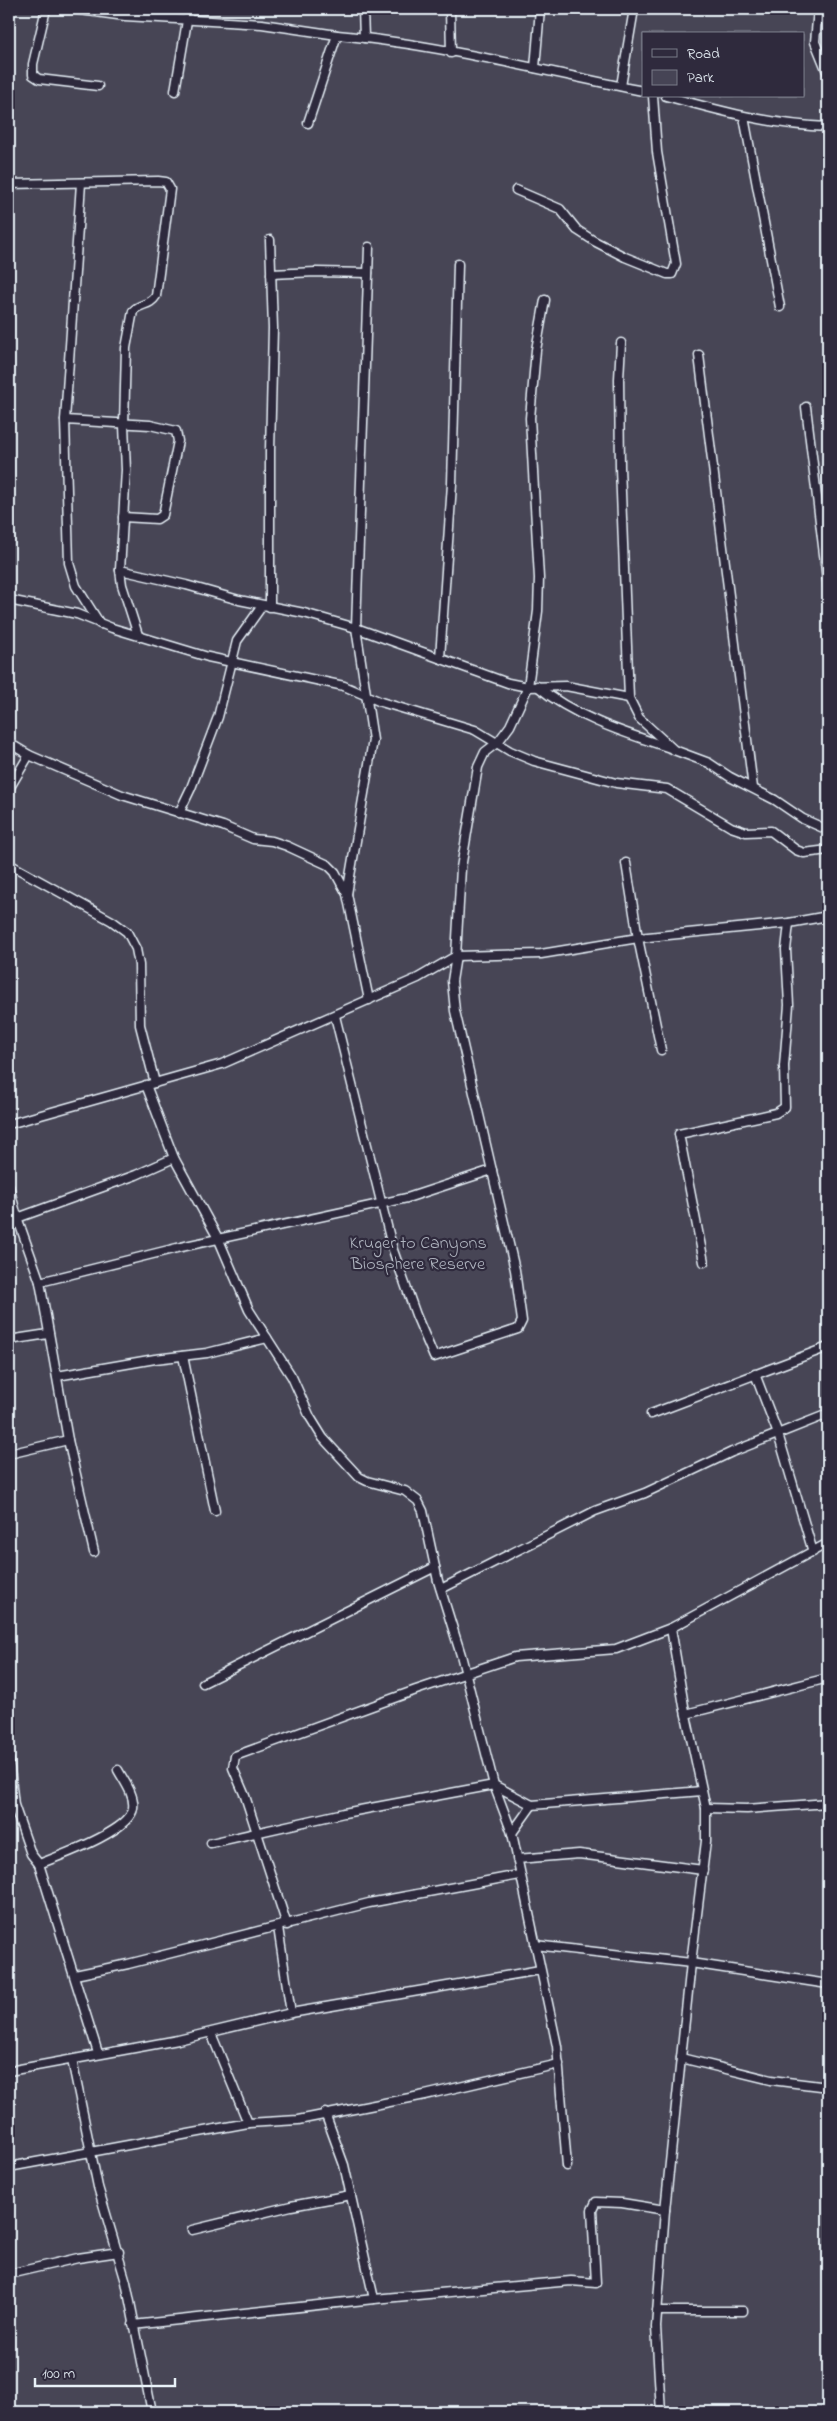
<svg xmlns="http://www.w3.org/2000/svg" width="837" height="2421" viewBox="0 0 837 2421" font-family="'Indie Flower',sans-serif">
<rect width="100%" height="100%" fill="#2f2a3d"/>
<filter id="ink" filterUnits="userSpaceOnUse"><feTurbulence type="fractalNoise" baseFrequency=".02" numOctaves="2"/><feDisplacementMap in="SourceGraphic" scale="10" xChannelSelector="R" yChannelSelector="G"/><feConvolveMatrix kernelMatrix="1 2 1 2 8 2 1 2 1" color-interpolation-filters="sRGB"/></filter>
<g filter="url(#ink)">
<path fill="#464455" stroke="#979aa6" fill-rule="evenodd" d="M 9,9 L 828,9 L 828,2412 L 9,2412 ZM 643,34 L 803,34 L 803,96 L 643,96 Z"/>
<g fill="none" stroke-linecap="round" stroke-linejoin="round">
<defs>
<g id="street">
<path d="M 46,9 L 33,64 L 33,75 L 39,79 L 98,86"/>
<path d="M 73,9 L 125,16 L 262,24 L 337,35"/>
<path d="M 363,9 L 364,38"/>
<path d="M 450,9 L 451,53"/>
<path d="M 818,9 L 815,42 L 828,74"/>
<path d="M 535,68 L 540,9"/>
<path d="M 621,86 L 634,9"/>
<path d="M 175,91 L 189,9"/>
<path d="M 666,96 C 720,111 772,125 828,127"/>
<path d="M 744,117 L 780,307"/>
<path d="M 308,123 L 337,35 C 437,44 544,71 643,91"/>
<path d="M 81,183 L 65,420 L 69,563 L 76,586 L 100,624"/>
<path d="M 9,184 L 158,181 L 166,182 L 170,189 L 156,296 C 150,306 140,303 133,311 L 126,348 L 124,425 L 126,470 L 120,570 L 122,585 L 138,635"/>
<path d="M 516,190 L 560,209 L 577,230 L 594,241 L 625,257 L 667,274 L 672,274 L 676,264 L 657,152 L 653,96"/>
<path d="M 270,240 L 273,328 L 270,451 L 270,607"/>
<path d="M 271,274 L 316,272 L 368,273"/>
<path d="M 621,343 L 619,379 L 620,467 L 629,698 L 639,718 L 674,750 L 709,763 L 730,777 L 775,800 L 803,819 L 828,830"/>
<path d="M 699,355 L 753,788"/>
<path d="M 806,407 L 828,587"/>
<path d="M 65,420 L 150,425 L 176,431 L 178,441 L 163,515 L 157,519 L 123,517"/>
<path d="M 120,570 L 186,585 L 239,600 L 304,613 L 356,628 L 508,683 L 528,687 L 566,686 L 629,698"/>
<path d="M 9,600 L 77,614 L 112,628 L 208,657 L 344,686 L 381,702 L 475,730 L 510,751 L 534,761 L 616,783 L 667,789 L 731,827 L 746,832 L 771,831 L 796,850 L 804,853 L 828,850"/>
<path d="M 440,658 L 452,484 L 458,264"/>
<path d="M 537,686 C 574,717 625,733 670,748"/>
<path d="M 9,743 L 29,755 L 122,795 L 223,826 L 253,839 L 272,841 L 287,846 L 328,865 L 335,872 L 347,894 L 369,1000"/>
<path d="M 9,789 L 29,755"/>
<path d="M 179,813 L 191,788 L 218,717 L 237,641 L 262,606"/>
<path d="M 626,863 L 638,938 L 661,1050"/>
<path d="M 9,864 L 112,921 L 127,932 L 136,949 L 139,965 L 140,1025 L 155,1083"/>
<path d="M 347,894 L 373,740 L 356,628 L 369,247"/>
<path d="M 335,1016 L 393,1250 L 416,1315 L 434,1357 L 518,1329 L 522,1321 L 515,1270 L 455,1011 L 452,981 L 456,956 L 461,868 L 478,767 L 485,752 L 498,742 L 510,726 L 528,687 L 538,611 L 539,578 L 530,418 L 536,350 L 545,300"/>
<path d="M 146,1085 L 174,1158 L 219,1240 L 249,1310 L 292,1377 L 310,1417 L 323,1438 L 359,1477 L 367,1481 L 405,1491 L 418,1501 L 423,1511 L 438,1581 L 461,1655 L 494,1785 L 512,1833 L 557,2046 L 567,2166"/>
<path d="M 9,1124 L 222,1064 L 418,978 L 456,956 L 541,954 L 638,938 L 789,923 L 828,916"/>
<path d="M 9,1186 L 17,1217 L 40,1282 L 68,1440 L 94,1552"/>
<path d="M 9,1221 L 136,1175 L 174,1158"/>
<path d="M 704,1262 L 679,1134 L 776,1113 L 785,1107 L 784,1066 L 789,1005 L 786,950 L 789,923"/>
<path d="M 40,1282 L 181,1247 L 407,1198 L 492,1170"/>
<path d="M 9,1340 L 48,1334"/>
<path d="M 183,1356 L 215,1511"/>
<path d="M 755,1374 L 778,1434 L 813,1552"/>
<path d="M 57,1376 L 155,1359 L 207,1353 L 267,1338"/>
<path d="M 651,1414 L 828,1347"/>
<path d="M 13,1453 L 68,1440"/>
<path d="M 441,1589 L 595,1511 L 645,1493 L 732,1452 L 828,1414"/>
<path d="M 203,1683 L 435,1567"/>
<path d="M 686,1714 L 828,1678"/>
<path d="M 9,1759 L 14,1805 L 31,1854 L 39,1864 L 98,2053"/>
<path d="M 706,1808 L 747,1809 L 828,1803"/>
<path d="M 512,1833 L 532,1805"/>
<path d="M 211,1843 L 344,1813 L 494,1785 L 532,1805 L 702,1791"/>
<path d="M 517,1859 L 579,1854 L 703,1870"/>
<path d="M 39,1864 C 59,1856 131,1831 133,1808 C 135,1795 124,1781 118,1770"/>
<path d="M 287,1925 L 245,1796 L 233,1768 L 235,1756 L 416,1690 L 515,1657 L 616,1649 L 671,1628 L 828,1543"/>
<path d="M 278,1927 L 291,2013"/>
<path d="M 535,1945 L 691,1963 L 828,1984"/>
<path d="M 75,1975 L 128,1964 L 369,1903 L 519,1875"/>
<path d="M 211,2033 L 248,2123"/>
<path d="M 681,2058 L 771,2080 L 828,2087"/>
<path d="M 72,2060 L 98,2187 L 126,2282 L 152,2412"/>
<path d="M 9,2071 L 178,2040 L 291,2013 L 540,1970"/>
<path d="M 325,2113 L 344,2165 L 374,2299"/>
<path d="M 9,2167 L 248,2123 L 298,2120 L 425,2095 L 559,2064"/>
<path d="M 192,2230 L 291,2206 L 351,2195"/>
<path d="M 9,2274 L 78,2258 L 119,2252"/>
<path d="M 657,2311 L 743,2311"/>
<path d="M 133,2325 L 374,2299 L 571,2281 L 596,2283 L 592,2210 L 596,2202 L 622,2203 L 665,2210"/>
<path d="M 9,2406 L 10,2412"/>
<path d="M 661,2412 L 656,2327 L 665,2210 L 691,1963 L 706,1841 L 706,1808 L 684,1706 L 671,1628"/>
</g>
</defs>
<use href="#street" stroke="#e8f1f8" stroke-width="11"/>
<use href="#street" stroke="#2f2a3d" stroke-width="8"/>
</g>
</g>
<g text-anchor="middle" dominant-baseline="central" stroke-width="4.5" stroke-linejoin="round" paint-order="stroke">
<g font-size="18" fill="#afb4bf" stroke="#2f2a3d">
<text x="418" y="1244">Kruger to Canyons<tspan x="418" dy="21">Biosphere Reserve</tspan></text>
</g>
</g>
<rect width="837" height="2421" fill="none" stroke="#2f2a3d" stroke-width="30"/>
<rect x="15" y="15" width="807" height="2391" fill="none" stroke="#e8f1f8" stroke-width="2" filter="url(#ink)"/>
<rect x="642" y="32" width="162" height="65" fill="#2f2a3d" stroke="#797a88"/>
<rect x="652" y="49" width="25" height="8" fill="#2f2a3d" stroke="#797a88"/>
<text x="687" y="58" font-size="15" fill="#e8f1f8">Road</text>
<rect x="652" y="70" width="25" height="15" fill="#464455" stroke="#797a88"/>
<text x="687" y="82" font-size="15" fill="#e8f1f8">Park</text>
<path d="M35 2378v8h140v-8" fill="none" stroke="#e8f1f8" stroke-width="2.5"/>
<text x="42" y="2378" font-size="15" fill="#e8f1f8" stroke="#2f2a3d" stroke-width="4" paint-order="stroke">100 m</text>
</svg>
